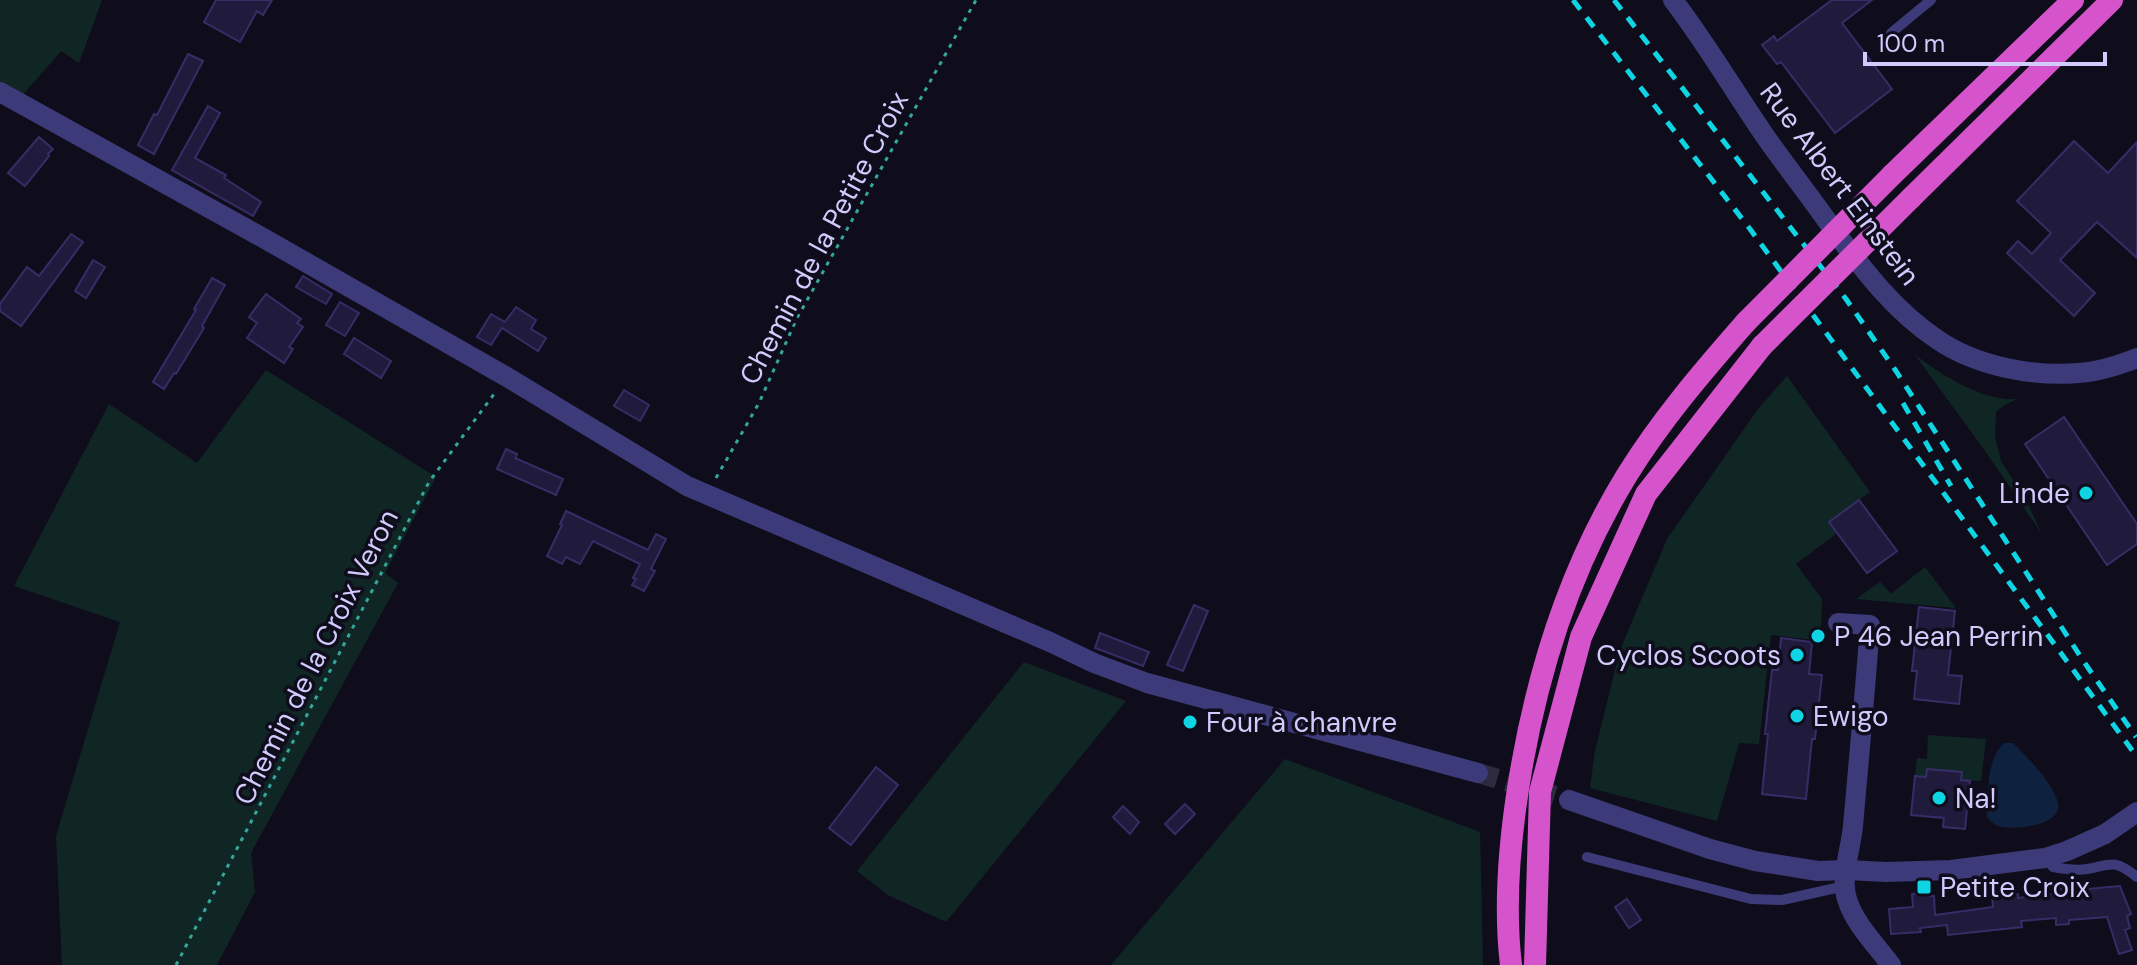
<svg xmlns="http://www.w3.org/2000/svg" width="2137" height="965" viewBox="0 0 2137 965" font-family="'DM Sans',sans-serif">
<rect width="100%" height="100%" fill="#0f0d1c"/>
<g fill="#102625">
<path d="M 0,0 L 102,0 L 79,63 L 61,51 L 20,98 L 0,87 Z"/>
<path d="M 1915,355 C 1942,375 1983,402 2017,399 L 2003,406 L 1996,412 L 1995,436 L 2001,461 L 2026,500 L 2042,534 L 1983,448 Z"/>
<path d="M 266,370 L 436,477 L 385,573 L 398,583 L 251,853 L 255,892 L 217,965 L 62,965 L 56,836 L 120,622 L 14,586 L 109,404 L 197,463 Z"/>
<path d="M 1787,376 L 1870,492 L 1829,521 L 1837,533 L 1796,564 L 1822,599 L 1821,632 L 1816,632 L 1815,640 L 1771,635 L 1759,744 L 1739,743 L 1717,821 L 1590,788 L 1595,751 L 1620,650 L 1667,539 L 1758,409 Z"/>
<path d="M 1925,567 L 1956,608 L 1856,599 L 1880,582 L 1891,594 Z"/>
<path d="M 1024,662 L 1126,701 L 946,922 L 888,895 L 857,871 Z"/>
<path d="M 1928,735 L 1986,739 L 1981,781 L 1961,780 L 1962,772 L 1928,769 L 1926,777 L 1915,776 L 1917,758 L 1927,759 Z"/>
<path d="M 1285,759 L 1480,832 L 1483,965 L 1111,965 Z"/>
</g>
<path fill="#0e223f" d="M 2004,743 L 2013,743 C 2026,756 2054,784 2058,803 C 2063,826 2011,832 1996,825 C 1993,824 1990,820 1987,817 C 1988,794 1986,760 2004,743 Z"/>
<g fill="#201a3c" stroke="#372d66" stroke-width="2">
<path d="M 216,0 L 272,0 L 263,15 L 257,11 L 240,42 L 204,22 Z"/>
<path d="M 1832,0 L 1872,0 L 1842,23 L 1892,89 L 1835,133 L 1781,62 L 1777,64 L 1762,45 L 1774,36 L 1777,41 Z"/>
<path d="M 188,54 L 203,61 L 154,154 L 138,145 L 154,114 L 157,115 Z"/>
<path d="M 208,106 L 220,113 L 195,158 L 226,175 L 224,178 L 261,202 L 253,216 L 172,170 Z"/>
<path d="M 39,137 L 53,149 L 48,154 L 49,156 L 25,186 L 8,173 Z"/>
<path d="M 2074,141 L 2108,173 L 2137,142 L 2137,258 L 2097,222 L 2060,260 L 2095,293 L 2074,316 L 2007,253 L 2018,241 L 2032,254 L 2051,233 L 2017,201 Z"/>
<path d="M 71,234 L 83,242 L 21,326 L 0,311 L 0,304 L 27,267 L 39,276 Z"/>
<path d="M 93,260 L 105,267 L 86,298 L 75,291 Z"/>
<path d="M 303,276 L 332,294 L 326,304 L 296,287 Z"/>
<path d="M 212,278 L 225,285 L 202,326 L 204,328 L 176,374 L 174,373 L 164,389 L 153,382 L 196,310 L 194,309 Z"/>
<path d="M 266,294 L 301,319 L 297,323 L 303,327 L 289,347 L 293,349 L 284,363 L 247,338 L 257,323 L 249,317 Z"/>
<path d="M 340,302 L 359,313 L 345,336 L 326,325 Z"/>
<path d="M 516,307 L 536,320 L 531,329 L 546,338 L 538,351 L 502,328 L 491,345 L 477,337 L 491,314 L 505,322 Z"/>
<path d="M 354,338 L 391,361 L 381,378 L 344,354 Z"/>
<path d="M 624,390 L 649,405 L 640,421 L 614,406 Z"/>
<path d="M 2064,417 L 2137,524 L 2137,544 L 2107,565 L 2025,444 Z"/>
<path d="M 506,449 L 517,454 L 515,458 L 563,479 L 556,495 L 497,469 Z"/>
<path d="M 1859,500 L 1897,551 L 1867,573 L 1829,522 Z"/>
<path d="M 566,511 L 648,550 L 656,534 L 666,539 L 651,569 L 655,571 L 644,591 L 632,585 L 636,579 L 633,578 L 640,564 L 593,541 L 580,564 L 566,557 L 562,564 L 547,556 L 562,525 L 560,524 Z"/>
<path d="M 1194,605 L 1208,611 L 1183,671 L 1167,665 Z"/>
<path d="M 1919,607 L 1955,611 L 1948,675 L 1962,676 L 1959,704 L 1914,699 L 1917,671 L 1912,671 Z"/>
<path d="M 1100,633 L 1149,652 L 1143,666 L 1095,648 Z"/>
<path d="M 1781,638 L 1812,642 L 1809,674 L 1822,675 L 1815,739 L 1812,739 L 1806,799 L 1762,794 L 1768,734 L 1765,734 L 1772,670 L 1778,670 Z"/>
<path d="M 876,767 L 898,785 L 851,845 L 829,828 Z"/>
<path d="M 1927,769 L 1962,772 L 1961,780 L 1970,781 L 1965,829 L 1943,827 L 1944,818 L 1911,815 L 1915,776 L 1926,777 Z"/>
<path d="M 1185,804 L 1195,814 L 1175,834 L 1165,824 Z"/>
<path d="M 1123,806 L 1139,822 L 1130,834 L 1113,817 Z"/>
<path d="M 2120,886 L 2131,914 L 2127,916 L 2130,928 L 2125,930 L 2132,950 L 2119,954 L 2107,917 L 2069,920 L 2069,924 L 2056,925 L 2056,918 L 2021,921 L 2022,927 L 1948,935 L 1947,925 L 1920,928 L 1921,932 L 1891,934 L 1889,909 L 1913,907 L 1912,894 L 1929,893 L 1929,896 L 1934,896 L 1935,915 L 1993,907 L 1992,896 L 2018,894 L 2018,898 L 2037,896 L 2053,894 L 2053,889 L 2066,888 L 2066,891 Z"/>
<path d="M 1627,899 L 1641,920 L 1629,928 L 1615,907 Z"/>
</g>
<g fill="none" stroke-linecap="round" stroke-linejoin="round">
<path stroke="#2c2a3e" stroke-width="20" stroke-dasharray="20 10" stroke-linecap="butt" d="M 1478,773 L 1569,800"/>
<g stroke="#34a79d" stroke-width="3" stroke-dasharray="4 6" stroke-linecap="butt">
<path d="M 716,478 L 759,403 L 797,318 L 976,0"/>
<path d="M 176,965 L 429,482 L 497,390"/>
</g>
<g stroke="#3c3a78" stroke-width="10">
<path d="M 1891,33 L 1931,0"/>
<path d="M 1587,857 L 1751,899 L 1782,900 L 1845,886"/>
<path d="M 2045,858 L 2053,867 C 2064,869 2076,871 2087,869 C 2113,864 2114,859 2137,877"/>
</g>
<g stroke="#3c3a78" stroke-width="20">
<path d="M 1673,0 C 1706,43 1734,91 1765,136 C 1786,166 1809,195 1830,225 C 1862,268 1893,310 1938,340 C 1976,366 2033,377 2078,373 C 2098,372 2119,365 2137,358"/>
<path d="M 1838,623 L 1870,625 C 1865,692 1859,759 1853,826 C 1851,849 1840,877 1847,899 C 1854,923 1876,945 1891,965"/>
</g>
<g stroke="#3c3a78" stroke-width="20">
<path d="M 0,92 L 265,239 L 507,377 L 687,486 L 1050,642 L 1094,663 L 1147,683 L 1478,773"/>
<path d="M 1569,800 L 1710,849 L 1755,861 L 1818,871 L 1847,870 L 1886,872 L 1951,870 L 2045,858 L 2067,851 L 2105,834 L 2137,812"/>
</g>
<g stroke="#d654cb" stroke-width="22">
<path d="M 1892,175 L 2073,0"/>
<path d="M 1911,198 L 2112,0"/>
<path d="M 1511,965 C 1504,907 1509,847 1518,789 C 1535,679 1568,571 1627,475 C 1661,420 1703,371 1746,322"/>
<path d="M 1535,965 L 1540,792 L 1581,637 L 1646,494 L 1762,346"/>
</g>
<g stroke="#0ed4e4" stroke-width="5" stroke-dasharray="12 10" stroke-linecap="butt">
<path d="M 1573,0 L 1750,229 L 2137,757"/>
<path d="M 1614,0 L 1846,299 L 1896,371 L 2084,662 L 2136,737"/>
<path d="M 1903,403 L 1951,486"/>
</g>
<g stroke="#d654cb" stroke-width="22">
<path d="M 1746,322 L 1892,175"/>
<path d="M 1762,346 L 1911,198"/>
</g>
</g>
<g fill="#0ed4e4" stroke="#0f0d1c" stroke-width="3">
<circle cx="2086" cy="493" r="8"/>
<circle cx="1818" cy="636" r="8"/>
<circle cx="1797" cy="655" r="8"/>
<circle cx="1797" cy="716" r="8"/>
<circle cx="1190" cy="722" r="8"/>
<circle cx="1939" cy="798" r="8"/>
<rect x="1916" y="879" width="16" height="16" rx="4"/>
</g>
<g text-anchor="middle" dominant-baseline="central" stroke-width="7" stroke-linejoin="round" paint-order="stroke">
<g font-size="28" fill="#d0cbfc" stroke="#0f0d1c">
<text transform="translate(1840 184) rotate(53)">Rue Albert Einstein</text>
<text transform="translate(824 238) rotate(-62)">Chemin de la Petite Croix</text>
<text transform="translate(316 657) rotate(-63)">Chemin de la Croix Veron</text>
</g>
<g font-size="28" fill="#d0cbfc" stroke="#0f0d1c" text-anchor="start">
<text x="2070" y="493" text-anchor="end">Linde</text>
<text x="1834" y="636">P 46 Jean Perrin</text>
<text x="1781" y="655" text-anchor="end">Cyclos Scoots</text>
<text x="1813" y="716">Ewigo</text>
<text x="1206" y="722">Four à chanvre</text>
<text x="1955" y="798">Na!</text>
<text x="1940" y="887">Petite Croix</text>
</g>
</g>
<path d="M1865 52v12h240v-12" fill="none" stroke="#d0cbfc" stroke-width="4"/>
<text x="1877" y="52" font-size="24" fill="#d0cbfc" stroke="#0f0d1c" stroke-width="6" paint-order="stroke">100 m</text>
</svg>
